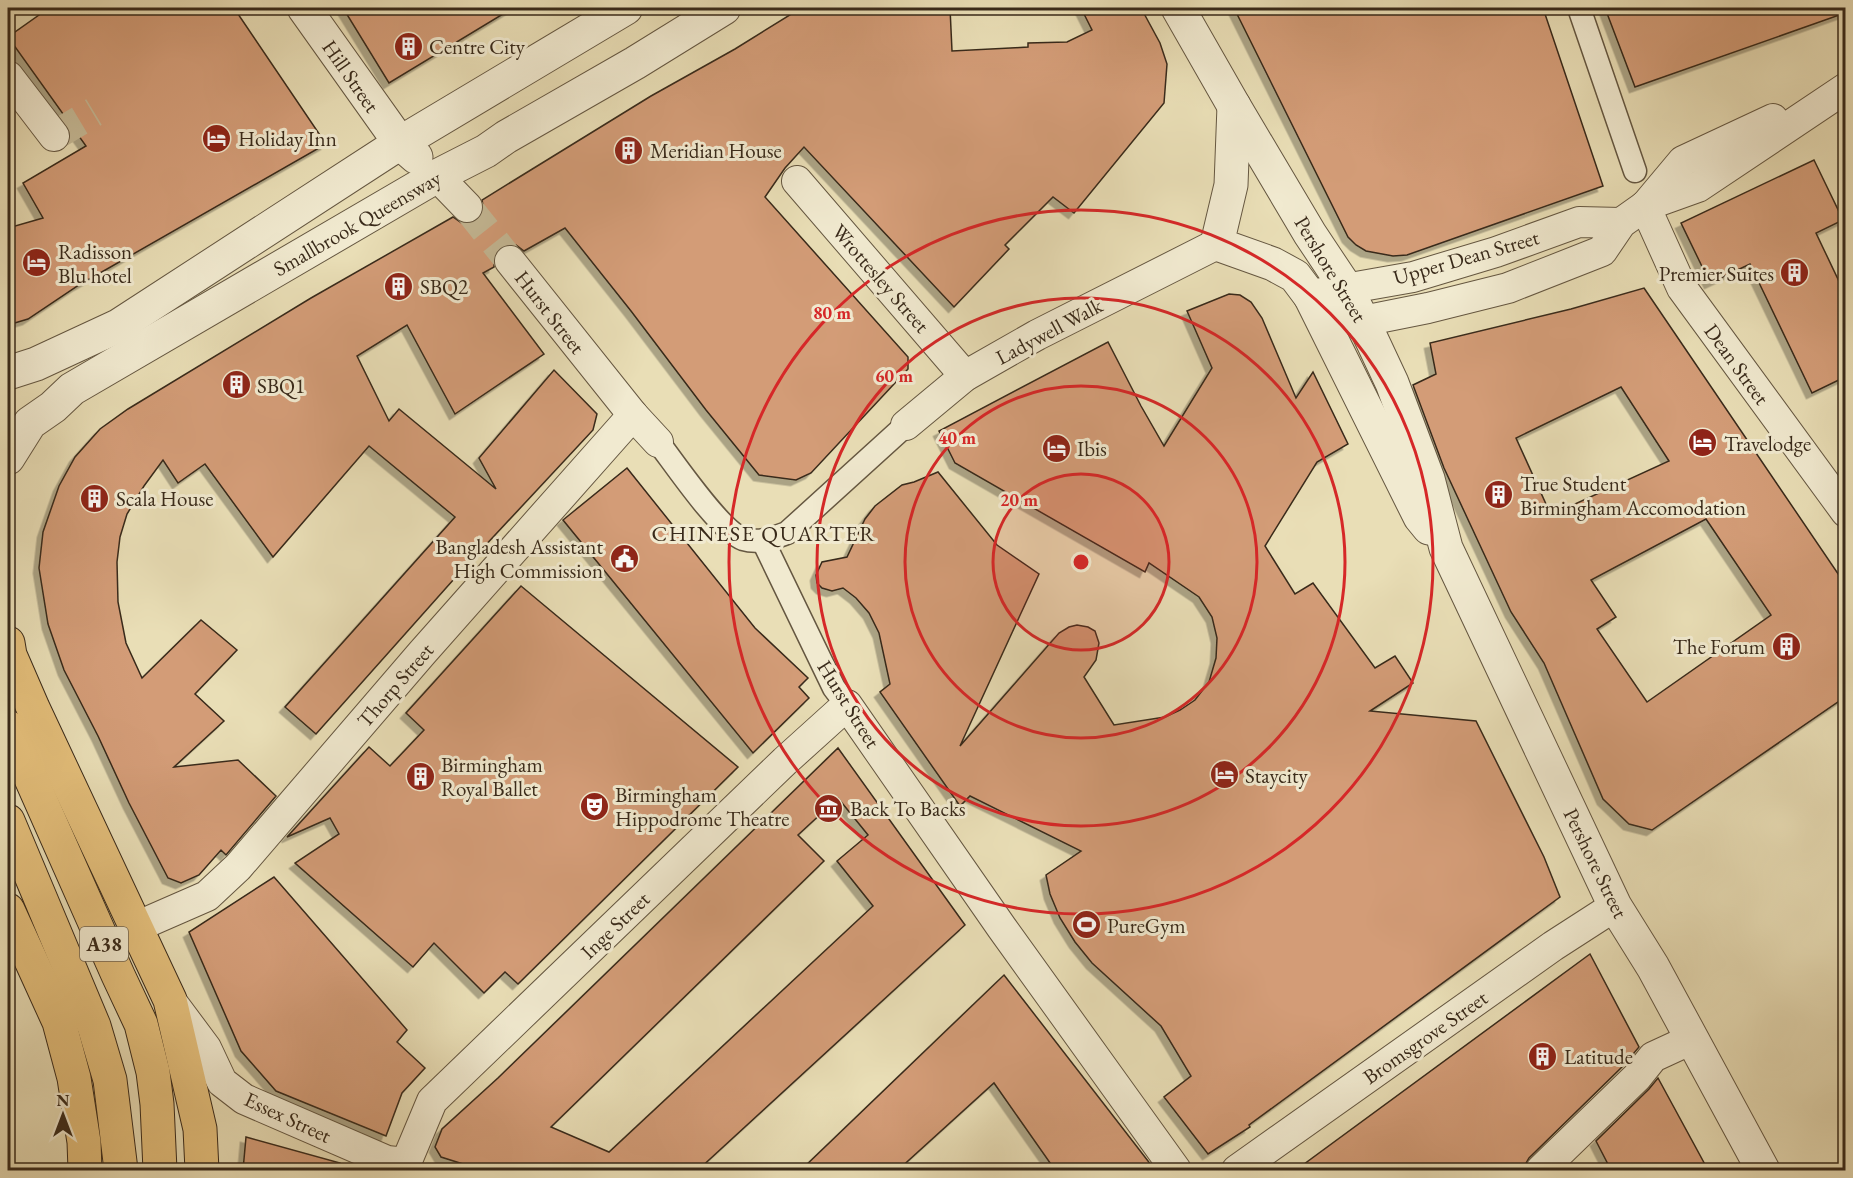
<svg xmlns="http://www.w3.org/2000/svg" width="1853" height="1178" viewBox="0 0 1853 1178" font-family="'EB Garamond',serif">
<defs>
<filter id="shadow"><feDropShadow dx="-5.5" dy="5.5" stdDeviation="0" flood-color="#0004"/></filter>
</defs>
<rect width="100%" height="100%" fill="#e9deb6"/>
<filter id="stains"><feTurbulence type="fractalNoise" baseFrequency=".00333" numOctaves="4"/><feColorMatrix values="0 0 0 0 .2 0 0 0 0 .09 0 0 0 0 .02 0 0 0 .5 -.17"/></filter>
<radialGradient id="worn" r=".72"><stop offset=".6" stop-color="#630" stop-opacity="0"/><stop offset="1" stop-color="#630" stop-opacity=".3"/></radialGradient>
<g fill="#d39c77" stroke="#392a1a" stroke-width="1.5" fill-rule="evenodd" filter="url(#shadow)">
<path d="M 49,8 L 234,8 L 326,144 L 79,285 L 28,319 L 8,325 L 8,228 L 43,218 L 23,183 L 86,146 L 8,37 Z"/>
<path d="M 343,8 L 513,8 L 389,83 Z"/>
<path d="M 801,8 L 950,8 L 952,51 L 1028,47 L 1028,43 L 1067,42 L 1092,30 L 1081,8 L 1141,8 L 1160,43 L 1167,64 L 1164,103 L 1074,213 L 1053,197 L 1005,245 L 1009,249 L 954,307 L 804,147 L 785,168 L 765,197 L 908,357 L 908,369 L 811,473 L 796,480 L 759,475 L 706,410 L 631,311 L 565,228 L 524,251 L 516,245 L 508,244 L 500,247 L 494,255 L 494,267 L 483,273 L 544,354 L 455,414 L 407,325 L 357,356 L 389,421 L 399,409 L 496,489 L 479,458 L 554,370 L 597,414 L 593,430 L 454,579 L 316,734 L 285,707 L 455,517 L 369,446 L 273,557 L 205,464 L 178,483 L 163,460 L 144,486 L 127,514 L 120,537 L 117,562 L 118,602 L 126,643 L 142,678 L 201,620 L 237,650 L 195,694 L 224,721 L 174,767 L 238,760 L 276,796 L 226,855 L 221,850 L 199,875 L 181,883 L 168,878 L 129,803 L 98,736 L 64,670 L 48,624 L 39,568 L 43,532 L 59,486 L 75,457 L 100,429 L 128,409 L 311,298 L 453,217 L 463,224 L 471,224 L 479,220 L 484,211 L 482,200 L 651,96 L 735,49 Z"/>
<path d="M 1234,8 L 1543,8 L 1603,186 L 1407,255 L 1393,256 L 1366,251 L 1356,245 L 1348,237 Z"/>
<path d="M 1605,8 L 1845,8 L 1845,13 L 1635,87 Z"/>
<path d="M 1814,160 L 1843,220 L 1816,233 L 1845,294 L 1845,377 L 1812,393 L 1750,264 L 1710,283 L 1681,223 Z"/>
<path d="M 1644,288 L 1845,584 L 1845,697 L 1652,830 L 1629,824 L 1603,799 L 1544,663 L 1511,612 L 1444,468 L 1413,385 L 1436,374 L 1430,343 L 1571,309 ZM 1621,387 L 1669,461 L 1551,515 L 1516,438 ZM 1706,519 L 1771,615 L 1647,702 L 1597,629 L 1616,617 L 1591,580 Z"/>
<path d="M 1229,294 L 1240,295 L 1251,302 L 1262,318 L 1296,398 L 1313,372 L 1348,444 L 1317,462 L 1265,546 L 1295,594 L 1313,583 L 1375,668 L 1395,656 L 1413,683 L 1370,711 L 1476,721 L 1544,857 L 1560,897 L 1249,1125 L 1250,1127 L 1208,1154 L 1164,1097 L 1191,1076 L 1161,1026 L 1092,963 L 1075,942 L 1060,918 L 1050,894 L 1046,875 L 1081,851 L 970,796 L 960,806 L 880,692 L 890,684 L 879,633 L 869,613 L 856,598 L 843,588 L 832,591 L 822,588 L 817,583 L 816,575 L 822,562 L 847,557 L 865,519 L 875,506 L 902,485 L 914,482 L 938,472 L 997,545 L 1039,574 L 960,746 L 1059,633 L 1069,627 L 1077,625 L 1088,627 L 1095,631 L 1099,643 L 1096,660 L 1084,677 L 1114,725 L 1165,717 L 1180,710 L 1195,700 L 1209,682 L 1216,658 L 1217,638 L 1212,617 L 1199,597 L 1149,563 L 1145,572 L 955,463 L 939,431 L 1108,342 L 1141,406 L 1164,446 L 1212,368 L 1187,311 Z"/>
<path d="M 627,468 L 755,628 L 808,678 L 799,687 L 809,698 L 753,753 L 563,520 Z"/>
<path d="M 521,586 L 738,767 L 518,984 L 505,972 L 484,993 L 434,943 L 413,967 L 295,863 L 339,834 L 330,818 L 287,837 L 369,747 L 390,766 L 424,730 L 406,713 Z"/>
<path d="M 838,748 L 965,925 L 698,1170 L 482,1170 L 441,1157 L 435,1147 L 442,1129 L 498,1078 ZM 838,798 L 868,835 L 837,861 L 873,906 L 609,1152 L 551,1127 L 824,861 L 798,835 Z"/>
<path d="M 274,877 L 407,1030 L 397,1042 L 425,1068 L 402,1093 L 386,1136 L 276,1091 L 241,1051 L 189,932 Z"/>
<path d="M 1590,954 L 1639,1047 L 1624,1065 L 1529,1158 L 1525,1165 L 1524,1170 L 1296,1170 Z"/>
<path d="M 1004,975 L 1155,1170 L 1055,1170 L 994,1083 L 898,1170 L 801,1170 Z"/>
<path d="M 1658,1078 L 1708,1170 L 1611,1170 L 1596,1141 L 1649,1089 Z"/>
<path d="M 246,1137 L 340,1163 L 339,1170 L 243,1170 Z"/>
</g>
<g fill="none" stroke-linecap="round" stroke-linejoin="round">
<g stroke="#c6ba97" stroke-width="30" stroke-dasharray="30 15" stroke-linecap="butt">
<path d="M 54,136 L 94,112"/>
<path d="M 467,207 L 510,261"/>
</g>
<defs>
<g id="pedestrian">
<path d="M 1579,8 L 1635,171"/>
<path d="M 658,442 C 675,464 720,531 743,539 C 759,544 773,538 787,533 L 906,425"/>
<path d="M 763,541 L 834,688 L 847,705"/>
</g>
<g id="minor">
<path d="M 8,76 L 54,136"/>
<path d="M 437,176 L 467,207"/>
<path d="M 797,181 L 965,376"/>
<path d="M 1647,204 L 1683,161 L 1773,119"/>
<path d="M 1645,206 L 1682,288 L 1846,512"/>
<path d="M 510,261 L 633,415 L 658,442"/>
<path d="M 1322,293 L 1413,277 L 1496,252 L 1579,222 L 1621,223"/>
<path d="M 1363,321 L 1428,308 L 1508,288 L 1602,251 L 1621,223 L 1645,206 L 1698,187 L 1846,88"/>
<path d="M 906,425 L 965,376 L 1037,335 L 1217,244"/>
<path d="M 136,927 L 207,896 L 238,867 L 422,653 L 633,415"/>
<path d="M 171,1001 L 206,1048 L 222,1082 L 244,1099 L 387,1161 L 406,1163"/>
<path d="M 406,1163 L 432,1101 L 785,761 L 847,705 L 1002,928 L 1176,1170"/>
<path d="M 1237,1170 L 1553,946 L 1615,906"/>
<path d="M 1541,1170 L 1637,1077 L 1653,1057 L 1692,1039"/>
</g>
<g id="tertiary">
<path d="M 304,8 L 400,143 L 416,157"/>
<path d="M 1178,8 L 1234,106 L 1310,234 L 1346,288 L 1363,321 L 1392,383 L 1428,479 L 1446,548 L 1615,906 L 1653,967 L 1763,1170"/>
<path d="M 1234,106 L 1231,185 L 1217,244 L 1273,264 L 1295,276 L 1310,296 L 1363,321"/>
<path d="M 1310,296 L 1420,517 L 1429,528"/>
<path d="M 8,373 L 36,364 L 118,326 L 400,143 L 626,8"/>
<path d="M 8,458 L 30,423 L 53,407 L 72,389 L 437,176 L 486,151 L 506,137 L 635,63 L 724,8"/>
</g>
<g id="trunk">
<path d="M 8,643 L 10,655 L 33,708 L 170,1000 L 200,1129 L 202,1170"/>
<path d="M 8,727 L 118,975 L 141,1024 L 153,1072 L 157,1104 L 160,1170"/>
<path d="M 8,821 L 94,1026 L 110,1080 L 121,1170"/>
<path d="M 8,910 L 59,1022 L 74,1078 L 84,1142 L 85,1170"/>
</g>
</defs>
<use href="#pedestrian" stroke="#655741" stroke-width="25"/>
<use href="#minor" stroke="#655741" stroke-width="32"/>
<use href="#tertiary" stroke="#655741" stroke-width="35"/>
<use href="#trunk" stroke="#392a1a" stroke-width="35"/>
<use href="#pedestrian" stroke="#f1ead0" stroke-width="22"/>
<use href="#minor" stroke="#f1ead0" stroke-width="30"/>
<use href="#tertiary" stroke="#f1ead0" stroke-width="33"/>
<use href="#trunk" stroke="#e4bf7b" stroke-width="33"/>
</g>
<circle cx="1081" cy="562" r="88" fill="#d62828" fill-opacity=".12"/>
<g fill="none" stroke="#d62828" stroke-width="3">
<circle cx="1081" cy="562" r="88"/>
<circle cx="1081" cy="562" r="176"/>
<circle cx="1081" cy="562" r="264"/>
<circle cx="1081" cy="562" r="352"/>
</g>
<defs>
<symbol id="building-disc" viewBox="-11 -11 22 22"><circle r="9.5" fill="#8f2418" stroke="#f1ead0"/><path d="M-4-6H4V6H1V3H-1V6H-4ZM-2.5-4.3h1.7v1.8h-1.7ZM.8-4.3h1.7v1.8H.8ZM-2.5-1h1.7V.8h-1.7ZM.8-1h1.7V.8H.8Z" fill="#fff"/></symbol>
<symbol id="hotel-disc" viewBox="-11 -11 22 22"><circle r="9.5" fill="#8f2418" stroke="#f1ead0"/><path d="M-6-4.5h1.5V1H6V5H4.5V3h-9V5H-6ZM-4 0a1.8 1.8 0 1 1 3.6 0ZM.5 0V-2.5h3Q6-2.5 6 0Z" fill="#fff"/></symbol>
<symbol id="civic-disc" viewBox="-11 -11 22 22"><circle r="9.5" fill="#8f2418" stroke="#f1ead0"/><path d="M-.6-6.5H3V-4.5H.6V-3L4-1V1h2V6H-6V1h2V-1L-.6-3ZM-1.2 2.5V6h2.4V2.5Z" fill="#fff"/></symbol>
<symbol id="theatre-disc" viewBox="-11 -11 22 22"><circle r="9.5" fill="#8f2418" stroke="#f1ead0"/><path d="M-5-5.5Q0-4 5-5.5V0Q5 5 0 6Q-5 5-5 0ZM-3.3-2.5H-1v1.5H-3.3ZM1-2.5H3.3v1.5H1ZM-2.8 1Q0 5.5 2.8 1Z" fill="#fff"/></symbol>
<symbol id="museum-disc" viewBox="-11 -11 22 22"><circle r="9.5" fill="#8f2418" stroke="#f1ead0"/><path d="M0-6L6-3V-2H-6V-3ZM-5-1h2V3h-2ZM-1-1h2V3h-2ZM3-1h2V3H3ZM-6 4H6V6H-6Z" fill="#fff"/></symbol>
<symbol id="stadium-disc" viewBox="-11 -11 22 22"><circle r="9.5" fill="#8f2418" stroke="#f1ead0"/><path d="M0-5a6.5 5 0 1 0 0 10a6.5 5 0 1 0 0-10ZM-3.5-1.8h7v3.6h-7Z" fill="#fff"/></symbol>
</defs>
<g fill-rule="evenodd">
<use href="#building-disc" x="392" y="30" width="33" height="33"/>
<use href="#hotel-disc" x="200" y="122" width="33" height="33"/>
<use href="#building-disc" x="612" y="134" width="33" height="33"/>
<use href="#hotel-disc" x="20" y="246" width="33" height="33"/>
<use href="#building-disc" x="1778" y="256" width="33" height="33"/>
<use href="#building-disc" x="382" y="270" width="33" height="33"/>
<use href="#building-disc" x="220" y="368" width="33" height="33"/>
<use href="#hotel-disc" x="1686" y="426" width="33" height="33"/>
<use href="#hotel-disc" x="1040" y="432" width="33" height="33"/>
<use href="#building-disc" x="1482" y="478" width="33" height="33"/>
<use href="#building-disc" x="78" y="482" width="33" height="33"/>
<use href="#civic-disc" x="608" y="542" width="33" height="33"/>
<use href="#building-disc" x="1770" y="630" width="33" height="33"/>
<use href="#hotel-disc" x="1208" y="758" width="33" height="33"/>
<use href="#building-disc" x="404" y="760" width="33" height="33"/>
<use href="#theatre-disc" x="578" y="790" width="33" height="33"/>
<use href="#museum-disc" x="812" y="792" width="33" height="33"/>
<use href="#stadium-disc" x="1070" y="908" width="33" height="33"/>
<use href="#building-disc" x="1526" y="1040" width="33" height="33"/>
</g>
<g text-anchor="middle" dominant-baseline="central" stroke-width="6" stroke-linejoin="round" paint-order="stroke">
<rect fill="#f1ead0" stroke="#706451" stroke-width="1.5" x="80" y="927" width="48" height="34" rx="4.5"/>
<g font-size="20" font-weight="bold" fill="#392a1a">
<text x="104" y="944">A38</text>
</g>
<g font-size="21" fill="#392a1a" stroke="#f1ead0" text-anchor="start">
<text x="429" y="46">Centre City</text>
<text x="238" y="138">Holiday Inn</text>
<text x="650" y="150">Meridian House</text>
<text x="58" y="251">Radisson<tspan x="58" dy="24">Blu hotel</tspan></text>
<text x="1774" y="273" text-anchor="end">Premier Suites</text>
<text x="420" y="286">SBQ2</text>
<text x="257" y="385">SBQ1</text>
<text x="1724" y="443">Travelodge</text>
<text x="1077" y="448">Ibis</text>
<text x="1520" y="483">True Student<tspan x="1520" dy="24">Birmingham Accomodation</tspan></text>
<text x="116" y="498">Scala House</text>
<text x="603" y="546" text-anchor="end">Bangladesh Assistant<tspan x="603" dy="24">High Commission</tspan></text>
<text x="1765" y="646" text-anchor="end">The Forum</text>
<text x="441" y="764">Birmingham<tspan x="441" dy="24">Royal Ballet</tspan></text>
<text x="1245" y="775">Staycity</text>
<text x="615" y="794">Birmingham<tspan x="615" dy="24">Hippodrome Theatre</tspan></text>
<text x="850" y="808">Back To Backs</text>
<text x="1107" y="925">PureGym</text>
<text x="1564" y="1056">Latitude</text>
</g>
<g font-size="21" fill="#392a1a" stroke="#f1ead0">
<text transform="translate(351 76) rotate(55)">Hill Street</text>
<text transform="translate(357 223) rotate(-30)">Smallbrook Queensway</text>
<text transform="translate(1466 257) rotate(-16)">Upper Dean Street</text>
<text transform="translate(1331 269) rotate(59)">Pershore Street</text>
<text transform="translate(881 278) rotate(49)">Wrottesley Street</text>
<text transform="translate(550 312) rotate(52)">Hurst Street</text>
<text transform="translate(1049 331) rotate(-28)">Ladywell Walk</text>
<text transform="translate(1737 364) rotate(54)">Dean Street</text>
<text transform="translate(395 685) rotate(-49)">Thorp Street</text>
<text transform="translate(849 704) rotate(58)">Hurst Street</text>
<text transform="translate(1596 863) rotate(64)">Pershore Street</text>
<text transform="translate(615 925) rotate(-44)">Inge Street</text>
<text transform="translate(1425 1037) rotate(-35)">Bromsgrove Street</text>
<text transform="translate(288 1117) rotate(25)">Essex Street</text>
</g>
<g font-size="22" letter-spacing="1.5" fill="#392a1a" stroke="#f1ead0">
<text x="764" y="533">CHINESE QUARTER</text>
</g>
</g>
<circle cx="1081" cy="562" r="9" fill="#d62828" stroke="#f1ead0" stroke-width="3"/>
<g font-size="18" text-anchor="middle" font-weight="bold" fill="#d62828" stroke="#f1ead0" stroke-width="6" stroke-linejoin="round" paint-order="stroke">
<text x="832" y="319">80 m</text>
<text x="894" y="382">60 m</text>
<text x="957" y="444">40 m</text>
<text x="1019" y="506">20 m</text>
</g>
<rect width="1853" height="1178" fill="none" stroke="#e9deb6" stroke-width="30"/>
<rect x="9" y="9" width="1835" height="1160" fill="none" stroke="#392a1a" stroke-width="3"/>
<rect x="15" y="15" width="1823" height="1148" fill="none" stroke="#392a1a" stroke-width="1.5"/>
<g transform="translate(63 1115)" stroke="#f1ead0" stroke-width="4.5" paint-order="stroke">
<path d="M0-4.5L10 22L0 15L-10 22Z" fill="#392a1a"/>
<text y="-9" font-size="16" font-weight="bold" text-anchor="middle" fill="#392a1a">N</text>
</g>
<rect width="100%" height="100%" filter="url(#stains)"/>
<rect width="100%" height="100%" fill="url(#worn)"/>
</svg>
